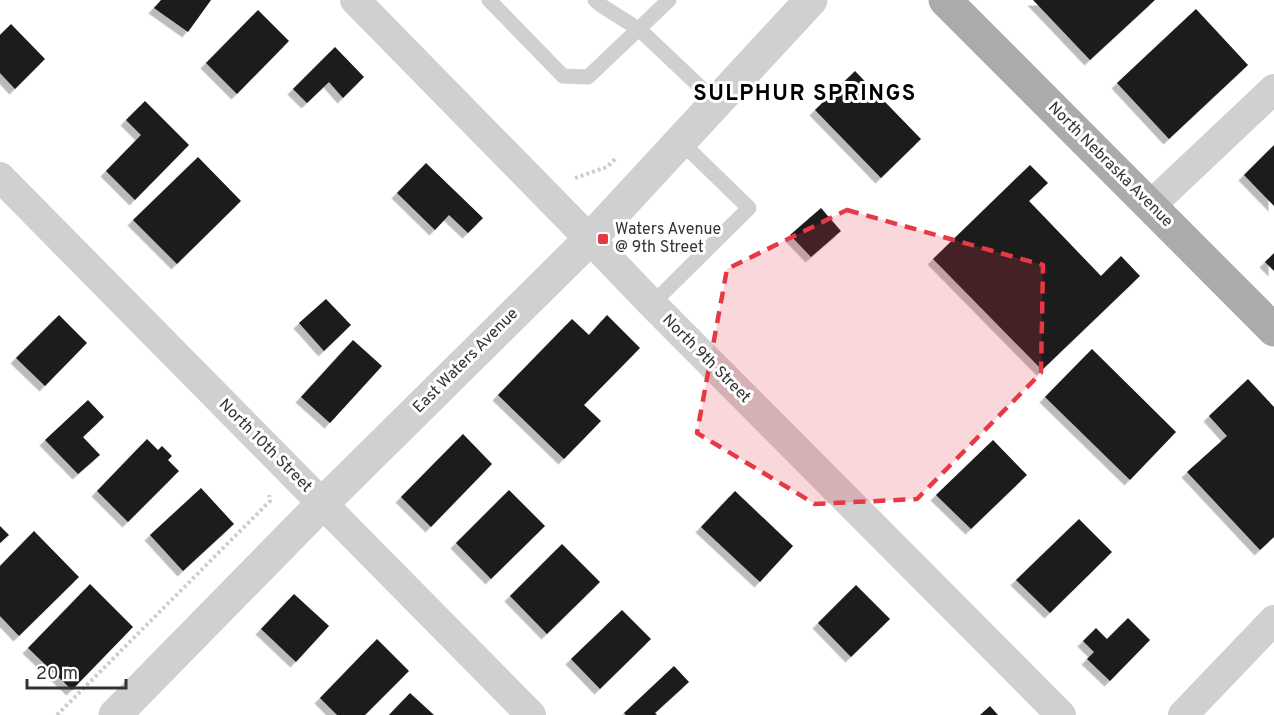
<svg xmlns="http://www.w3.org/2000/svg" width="1274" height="715" viewBox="0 0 1274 715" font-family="Overpass,sans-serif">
<defs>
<filter id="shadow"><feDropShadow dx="-5.5" dy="5.5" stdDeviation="0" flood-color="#0004"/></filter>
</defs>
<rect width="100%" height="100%" fill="#fff"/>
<g fill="#1a1a1a" filter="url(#shadow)">
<path d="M 161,0 L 211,0 L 188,32 L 154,8 Z"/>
<path d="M 1033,0 L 1155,0 L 1090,60 Z"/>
<path d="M 1196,9 L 1248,65 L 1169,139 L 1117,83 Z"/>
<path d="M 258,10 L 289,41 L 237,94 L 206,63 Z"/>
<path d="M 11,24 L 45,59 L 15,89 L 0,73 L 0,35 Z"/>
<path d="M 335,47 L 364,77 L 343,98 L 329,82 L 307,103 L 293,89 Z"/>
<path d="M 855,71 L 921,139 L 881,178 L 815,110 Z"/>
<path d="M 145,101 L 189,145 L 135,200 L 106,171 L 141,135 L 126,120 Z"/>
<path d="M 1274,145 L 1274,206 L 1244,175 Z"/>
<path d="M 198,157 L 241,201 L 177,264 L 133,220 Z"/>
<path d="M 426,163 L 483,218 L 468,233 L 449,215 L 435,230 L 397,193 Z"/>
<path d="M 1030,165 L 1048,183 L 1029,201 L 1101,276 L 1121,256 L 1140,276 L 1042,370 L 933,259 Z"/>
<path d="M 821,208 L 841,231 L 811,257 L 790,235 Z"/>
<path d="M 1274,253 L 1274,271 L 1265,262 Z"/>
<path d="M 326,299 L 351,325 L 324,351 L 299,323 Z"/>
<path d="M 59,315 L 87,343 L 45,386 L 16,358 Z"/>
<path d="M 607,315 L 640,348 L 584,405 L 601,421 L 564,459 L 498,395 L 572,319 L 589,335 Z"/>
<path d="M 353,340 L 382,366 L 330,423 L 301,397 Z"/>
<path d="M 1092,349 L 1176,432 L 1130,480 L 1045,397 Z"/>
<path d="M 1248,379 L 1274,407 L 1274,537 L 1260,550 L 1187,472 L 1227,436 L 1209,416 Z"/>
<path d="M 88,400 L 104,417 L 83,437 L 100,455 L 78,474 L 45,440 Z"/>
<path d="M 463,434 L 492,464 L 431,527 L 401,497 Z"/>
<path d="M 147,439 L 158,450 L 162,446 L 172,456 L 168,460 L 179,471 L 128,522 L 97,491 Z"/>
<path d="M 993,440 L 1027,475 L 971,529 L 936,495 Z"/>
<path d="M 201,488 L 234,524 L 183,571 L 150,535 Z"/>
<path d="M 509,490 L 545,526 L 491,579 L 456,543 Z"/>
<path d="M 735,491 L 793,546 L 760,582 L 701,527 Z"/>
<path d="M 1079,519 L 1112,552 L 1050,613 L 1016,580 Z"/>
<path d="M 0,526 L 9,535 L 0,543 Z"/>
<path d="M 34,531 L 79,577 L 19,636 L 0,616 L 0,566 Z"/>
<path d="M 562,544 L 600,582 L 547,634 L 510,596 Z"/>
<path d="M 90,584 L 133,627 L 72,690 L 28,648 Z"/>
<path d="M 856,585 L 890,619 L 851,657 L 818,623 Z"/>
<path d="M 294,594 L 329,626 L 296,662 L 261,629 Z"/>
<path d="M 622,610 L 651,639 L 600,689 L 571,659 Z"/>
<path d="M 1128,618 L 1150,640 L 1110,681 L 1087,659 L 1094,652 L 1083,641 L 1096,628 L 1107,639 Z"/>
<path d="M 377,639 L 409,671 L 365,715 L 337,715 L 320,698 Z"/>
<path d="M 674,666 L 689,682 L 655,713 L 657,715 L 626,715 L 624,713 Z"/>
<path d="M 410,693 L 434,715 L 389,715 Z"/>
<path d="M 990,706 L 998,715 L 980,715 Z"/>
</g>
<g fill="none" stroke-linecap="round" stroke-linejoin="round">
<g stroke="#cdcdcd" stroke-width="4" stroke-dasharray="3 3" stroke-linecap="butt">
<path d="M 575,178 L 607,167 L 616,158"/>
<path d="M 57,715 L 270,501 L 269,495"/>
</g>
<g stroke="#d0d0d0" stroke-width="15">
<path d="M 489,0 L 563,76 L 588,77 L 669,0"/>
<path d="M 595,0 L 602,6 L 640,30 L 716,102"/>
<path d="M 652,304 L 749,208 L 680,141"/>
</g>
<g stroke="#d0d0d0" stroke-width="30">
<path d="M 355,0 L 608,258 L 652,304 L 1061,715"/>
<path d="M 0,177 L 531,715"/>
<path d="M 1150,206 L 1274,89"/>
<path d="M 1183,715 L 1274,620"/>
</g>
<path stroke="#d0d0d0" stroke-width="33" d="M 115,715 L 322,504 L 590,239 L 811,0"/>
<path stroke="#ababab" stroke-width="33" d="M 945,0 L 1274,330"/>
</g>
<path fill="#e63946" fill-opacity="0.2" stroke="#e63946" stroke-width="4.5" stroke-dasharray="12 8" stroke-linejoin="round" d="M 847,210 L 1043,265 L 1041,373 L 917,499 L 815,504 L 697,433 L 727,269 Z"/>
<rect fill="#e63946" stroke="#fff" stroke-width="2" x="597" y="233" width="12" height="12" rx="3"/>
<g text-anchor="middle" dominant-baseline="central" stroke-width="6" stroke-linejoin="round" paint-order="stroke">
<g font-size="16" fill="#333" stroke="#fff">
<text transform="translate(1110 165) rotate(45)">North Nebraska Avenue</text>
<text transform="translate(706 359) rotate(45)">North 9th Street</text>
<text transform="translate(466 361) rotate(-45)">East Waters Avenue</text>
<text transform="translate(265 446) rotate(45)">North 10th Street</text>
</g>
<g font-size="16" fill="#333" stroke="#fff" text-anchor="start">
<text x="615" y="230">Waters Avenue<tspan x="615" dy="18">@ 9th Street</tspan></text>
</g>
<g font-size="22" font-weight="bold" letter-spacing="1.5" fill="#000" stroke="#fff">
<text x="805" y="94">SULPHUR SPRINGS</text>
</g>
</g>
<path d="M27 679v9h99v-9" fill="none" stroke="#333333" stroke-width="3"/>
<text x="36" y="679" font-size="18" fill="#333333" stroke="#ffffff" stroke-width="4.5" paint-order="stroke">20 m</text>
</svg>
